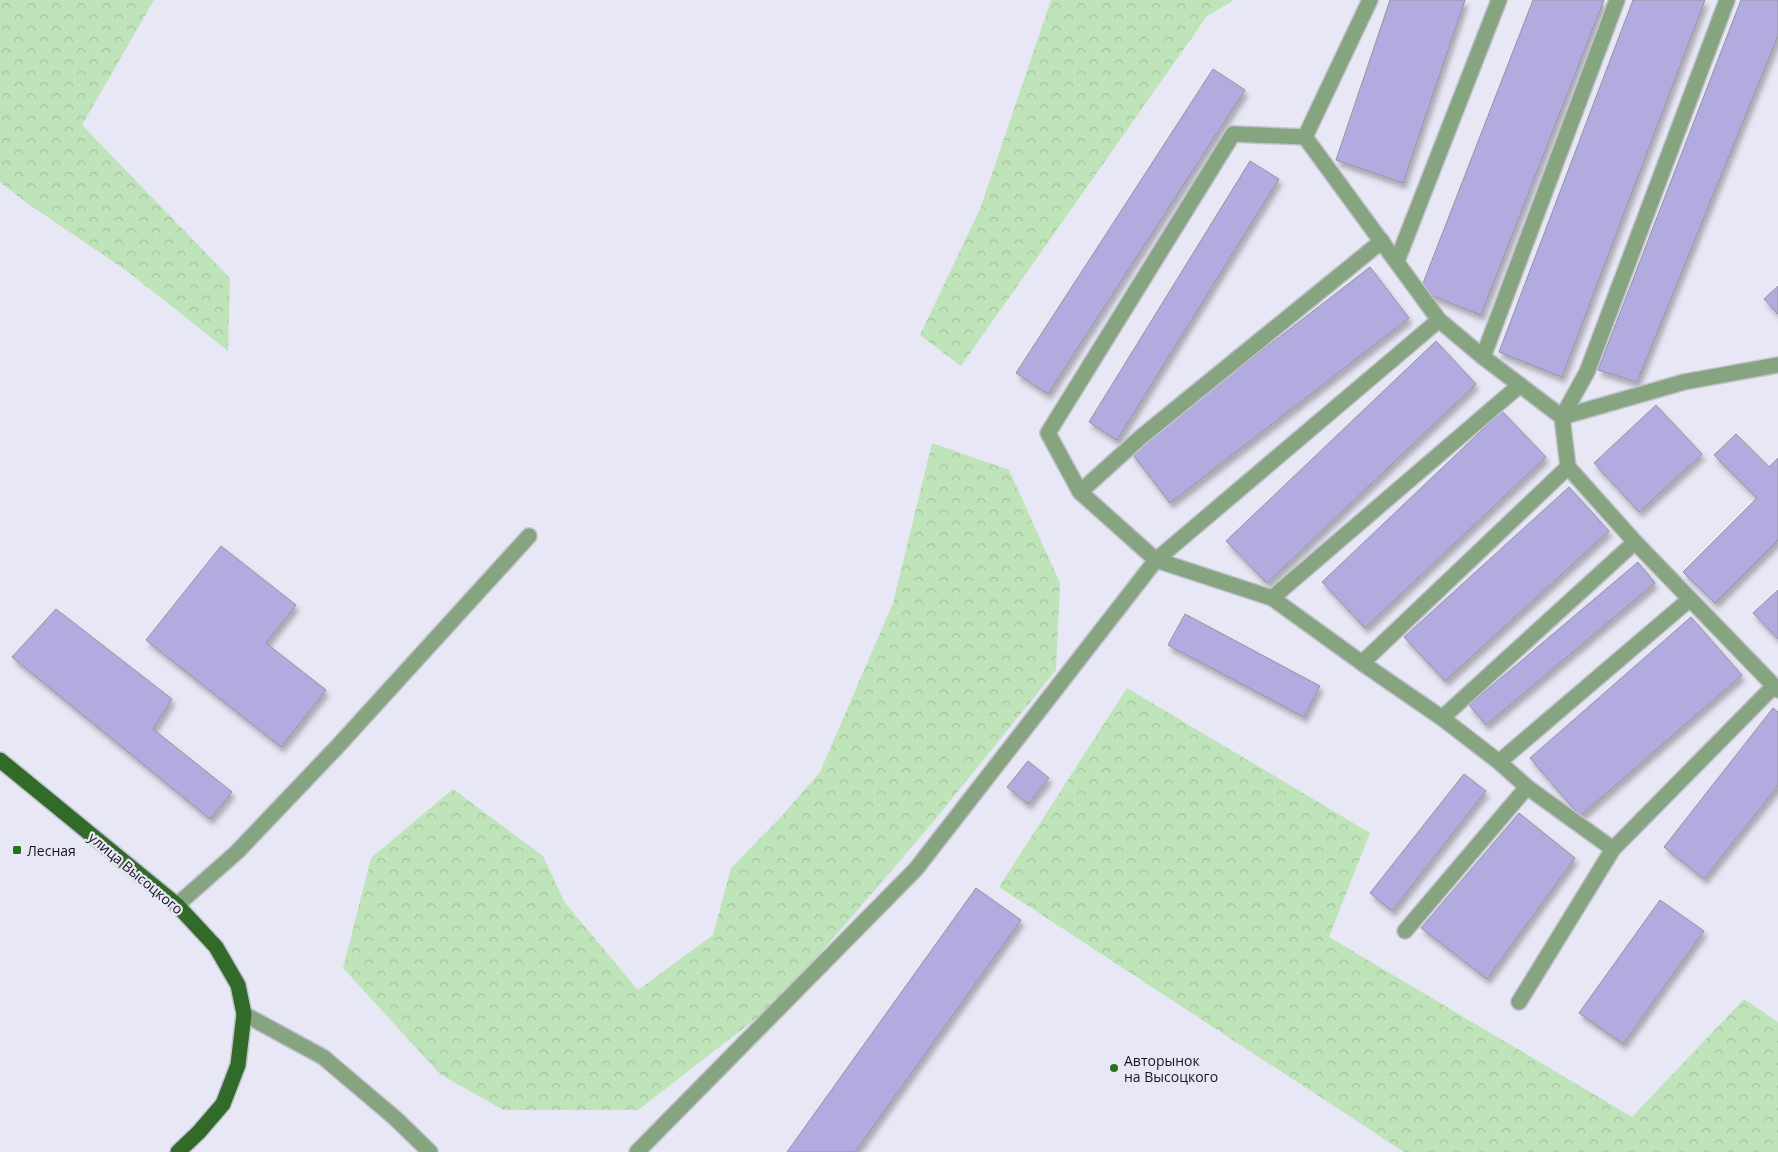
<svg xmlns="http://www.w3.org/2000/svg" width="1778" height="1152" viewBox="0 0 1778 1152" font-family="'Open Sans',sans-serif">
<defs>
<pattern id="forest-crowns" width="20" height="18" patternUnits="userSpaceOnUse" patternTransform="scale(1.25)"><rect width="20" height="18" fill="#bfe4b9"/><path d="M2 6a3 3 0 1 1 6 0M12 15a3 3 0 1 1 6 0" fill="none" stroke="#a3c39e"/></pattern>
<filter id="shadow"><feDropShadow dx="3" dy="5.5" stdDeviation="2.5" flood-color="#0004"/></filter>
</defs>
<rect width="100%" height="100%" fill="#e8e7f5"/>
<g fill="url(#forest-crowns)">
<path d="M 0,0 L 154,0 L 82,125 L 230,278 L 228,351 L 127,271 L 24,201 L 0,182 Z"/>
<path d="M 1051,0 L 1234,0 L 1207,16 L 961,366 L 920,335 L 980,209 Z"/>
<path d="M 932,443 L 1009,470 L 1060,583 L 1056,670 L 929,827 L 780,1000 L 638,1110 L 503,1110 L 440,1074 L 343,968 L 371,858 L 453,789 L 543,856 L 565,903 L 638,990 L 713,935 L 731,868 L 780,818 L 820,772 L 893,603 Z"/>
<path d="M 1127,688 L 1370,833 L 1329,937 L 1632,1117 L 1744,999 L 1778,1022 L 1778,1152 L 1404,1152 L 999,887 Z"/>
</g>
<g fill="#b2abdf" stroke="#9493a0" filter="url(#shadow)">
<path d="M 1390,0 L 1465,0 L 1403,183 L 1336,160 Z"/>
<path d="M 1533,0 L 1604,0 L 1481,315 L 1420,291 Z"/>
<path d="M 1633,0 L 1705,0 L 1562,377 L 1499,352 Z"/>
<path d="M 1741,0 L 1778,0 L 1778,36 L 1637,382 L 1598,370 Z"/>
<path d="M 1213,69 L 1245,90 L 1048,394 L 1016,373 Z"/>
<path d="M 1250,161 L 1279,179 L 1117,440 L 1089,422 Z"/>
<path d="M 1370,267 L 1409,318 L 1170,503 L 1131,452 Z"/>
<path d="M 1778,286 L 1778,314 L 1764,299 Z"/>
<path d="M 1436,341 L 1476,384 L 1267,583 L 1226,541 Z"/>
<path d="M 1656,405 L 1702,454 L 1639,512 L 1594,463 Z"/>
<path d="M 1502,411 L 1546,457 L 1365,628 L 1322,582 Z"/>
<path d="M 1736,434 L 1769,467 L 1778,458 L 1778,540 L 1715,603 L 1683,572 L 1757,498 L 1714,455 Z"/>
<path d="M 1569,487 L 1609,531 L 1445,681 L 1404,637 Z"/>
<path d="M 221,546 L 296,605 L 266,643 L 326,690 L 281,747 L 146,640 Z"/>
<path d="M 1638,562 L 1655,583 L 1486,725 L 1469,705 Z"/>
<path d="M 1778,590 L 1778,639 L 1753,613 Z"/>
<path d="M 56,609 L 172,699 L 153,729 L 232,792 L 210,819 L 12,657 Z"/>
<path d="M 1185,614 L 1320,686 L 1304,717 L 1168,645 Z"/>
<path d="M 1691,617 L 1742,675 L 1580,816 L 1530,758 Z"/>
<path d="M 1773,708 L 1778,712 L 1778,786 L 1704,879 L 1664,847 Z"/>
<path d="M 1028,761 L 1049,778 L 1028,804 L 1007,787 Z"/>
<path d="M 1464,774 L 1486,791 L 1392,911 L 1370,893 Z"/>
<path d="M 1519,813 L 1575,858 L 1487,979 L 1421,928 Z"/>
<path d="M 976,888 L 1021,920 L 855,1152 L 787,1152 Z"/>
<path d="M 1660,900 L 1704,931 L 1623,1044 L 1579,1013 Z"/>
</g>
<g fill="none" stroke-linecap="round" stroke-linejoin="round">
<defs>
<g id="minor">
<path d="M 1727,0 L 1587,372 L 1562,417 L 1684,382 L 1778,365"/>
<path d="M 1305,137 L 1370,0"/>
<path d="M 1397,261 L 1499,0"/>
<path d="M 1483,357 L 1617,0"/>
<path d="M 1080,492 L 1141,437 L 1382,241"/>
<path d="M 1272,598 L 1520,385"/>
<path d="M 1362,663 L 1568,467"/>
<path d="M 1442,718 L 1635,542"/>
<path d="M 1499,762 L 1690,599"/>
<path d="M 1527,787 L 1613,849"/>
<path d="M 177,905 L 237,852 L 337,747 L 529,536"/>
<path d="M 1405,931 L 1527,787 L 1499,762 L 1442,718 L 1362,663 L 1272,598 L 1156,560 L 1080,492 L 1048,433 L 1233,134 L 1305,137 L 1439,320 L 1483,357 L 1562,417 L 1568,467 L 1635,542 L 1778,690"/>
<path d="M 1519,1002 L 1613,849 L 1774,686"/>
<path d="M 244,1014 L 323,1057 L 395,1118 L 430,1152"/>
<path d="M 637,1152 L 916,869 L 1156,560 L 1439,320"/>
</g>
<path id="major" d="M 0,760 L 177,905 L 216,947 L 238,985 L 244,1014 L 238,1065 L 223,1104 L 199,1132 L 178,1152"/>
</defs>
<use href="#minor" stroke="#c2c2ce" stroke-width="18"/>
<use href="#major" stroke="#c2c2ce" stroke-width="18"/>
<use href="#minor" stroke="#87a481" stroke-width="15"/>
<use href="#major" stroke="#326a29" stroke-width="15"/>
</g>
<g fill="#267217" stroke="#e8e7f5" stroke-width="2">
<rect x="12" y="845" width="10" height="10" rx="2.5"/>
<circle cx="1114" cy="1068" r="5"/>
</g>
<g text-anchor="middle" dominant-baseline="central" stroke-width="4.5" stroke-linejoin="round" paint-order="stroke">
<g font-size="14" fill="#17171b" stroke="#e8e7f5" text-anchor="start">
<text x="27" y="850">Лесная</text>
<text x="1124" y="1060">Авторынок<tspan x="1124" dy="16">на Высоцкого</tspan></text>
</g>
<g font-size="14" fill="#17171b" stroke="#e8e7f5">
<text transform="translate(136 873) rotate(40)">улица Высоцкого</text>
</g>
</g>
</svg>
